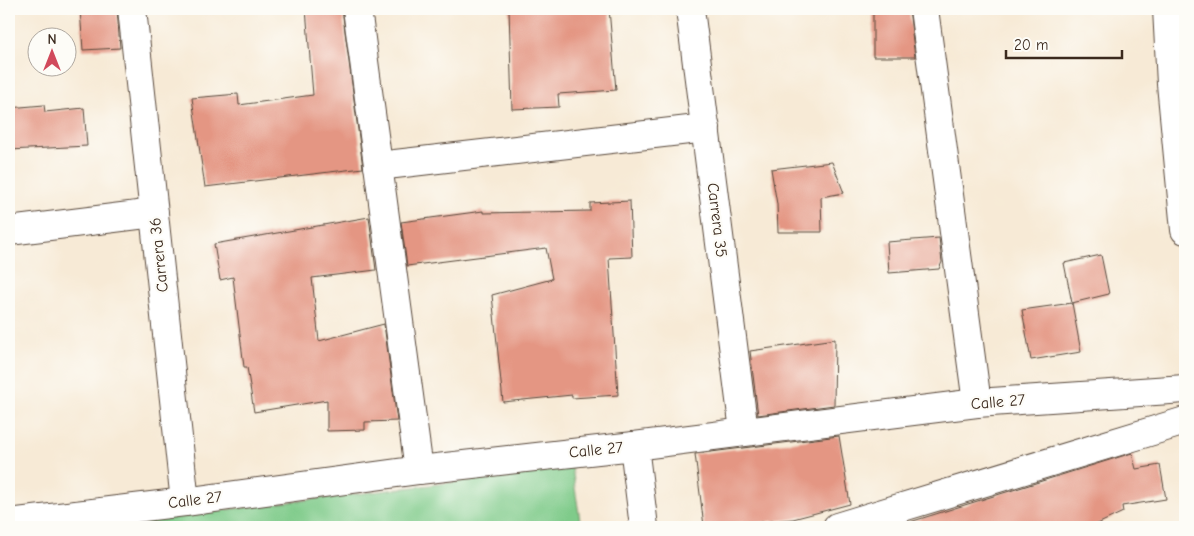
<svg xmlns="http://www.w3.org/2000/svg" width="1194" height="536" viewBox="0 0 1194 536" font-family="'Comic Neue',sans-serif">
<rect width="100%" height="100%" fill="#fdfcf7"/>
<filter id="ink" filterUnits="userSpaceOnUse"><feTurbulence type="fractalNoise" baseFrequency=".02" numOctaves="2"/><feDisplacementMap in="SourceGraphic" scale="10" xChannelSelector="R" yChannelSelector="G"/><feConvolveMatrix kernelMatrix="1 2 1 2 8 2 1 2 1" color-interpolation-filters="sRGB"/></filter>
<filter id="wash" filterUnits="userSpaceOnUse"><feTurbulence type="fractalNoise" baseFrequency=".0096" numOctaves="4" result="noise"/><feDisplacementMap in="SourceGraphic" scale="20" xChannelSelector="R" yChannelSelector="G"/><feGaussianBlur stdDeviation="1.12" result="paint"/><feColorMatrix in="noise" values="0 0 0 0 0 0 0 0 0 0 0 0 0 0 0 0 0 1.4 0 .05"/><feComposite in="paint" operator="in"/></filter>
<g filter="url(#wash)">
<rect width="100%" height="100%" fill="#f7ead6"/>
<path fill="#7fcb8a" stroke="#5d7a54" d="M 572,468 L 581,527 L 82,527 Z"/>
<g id="blocks">
<g fill="#e49683">
<path d="M 80,9 L 117,9 L 120,48 L 83,50 Z"/>
<path d="M 306,9 L 342,9 L 363,168 L 205,187 L 192,98 L 238,94 L 239,105 L 313,95 Z"/>
<path d="M 509,9 L 609,9 L 616,90 L 558,94 L 559,107 L 512,109 Z"/>
<path d="M 884,9 L 909,9 L 915,57 L 873,57 L 873,10 Z"/>
<path d="M 44,105 L 45,112 L 84,108 L 87,146 L 9,150 L 9,108 Z"/>
<path d="M 832,162 L 844,193 L 821,197 L 822,232 L 778,232 L 777,204 L 771,169 Z"/>
<path d="M 630,201 L 632,257 L 609,258 L 618,395 L 572,398 L 572,395 L 503,402 L 492,295 L 552,279 L 546,248 L 407,266 L 401,222 L 483,211 L 483,213 L 590,211 L 590,203 Z"/>
<path d="M 369,217 L 376,270 L 312,278 L 319,341 L 384,324 L 397,421 L 365,422 L 365,430 L 327,431 L 327,400 L 254,412 L 247,367 L 244,367 L 233,277 L 220,280 L 214,244 Z"/>
<path d="M 939,238 L 942,262 L 939,269 L 889,273 L 887,242 Z"/>
<path d="M 1101,255 L 1109,294 L 1072,303 L 1064,263 Z"/>
<path d="M 1072,303 L 1081,352 L 1031,360 L 1022,310 Z"/>
<path d="M 835,339 L 834,405 L 758,415 L 750,351 Z"/>
<path d="M 839,436 L 850,504 L 793,519 L 743,524 L 743,522 L 704,526 L 695,454 Z"/>
<path d="M 1132,453 L 1136,469 L 1160,465 L 1166,499 L 1122,506 L 1123,512 L 1091,527 L 894,527 Z"/>
</g>
</g>
</g>
<g filter="url(#ink)">
<use href="#blocks" fill-opacity="0" stroke="#57473a" stroke-width="1"/>
<g fill="none" stroke-linecap="round" stroke-linejoin="round">
<defs>
<g id="street">
<path d="M 132,9 L 185,502"/>
<path d="M 357,9 L 419,470"/>
<path d="M 690,9 L 744,431"/>
<path d="M 924,9 L 977,403"/>
<path d="M 1167,9 L 1171,84 L 1185,230"/>
<path d="M 378,166 L 706,128"/>
<path d="M 9,231 L 154,213"/>
<path d="M 634,446 L 644,527"/>
<path d="M 9,523 L 185,502 L 419,470 L 634,446 L 977,403 L 1185,389"/>
<path d="M 837,527 L 1185,421"/>
</g>
</defs>
<use href="#street" stroke="#57473a" stroke-width="30"/>
<use href="#street" stroke="#fff" stroke-width="28"/>
</g>
</g>
<g text-anchor="middle" dominant-baseline="central" stroke-width="4.5" stroke-linejoin="round" paint-order="stroke">
<g font-size="16" fill="#3b2a1e" stroke="#fdfcf7">
<text transform="translate(717 220) rotate(83)">Carrera 35</text>
<text transform="translate(159 255) rotate(-96)">Carrera 36</text>
<text transform="translate(998 402) rotate(-5)">Calle 27</text>
<text transform="translate(596 450) rotate(-6)">Calle 27</text>
<text transform="translate(195 500) rotate(-7)">Calle 27</text>
</g>
</g>
<rect width="1194" height="536" fill="none" stroke="#fdfcf7" stroke-width="30"/>
<g transform="translate(52 52)"><circle r="24" fill="#fdfcf7" stroke="#afa8a0"/>
<path d="M0-4L9 19L0 12L-9 19Z" fill="#d1495b"/>
<text y="-8" font-size="14" font-weight="bold" text-anchor="middle" fill="#3b2a1e">N</text>
</g>
<path d="M1006 50v8h116v-8" fill="none" stroke="#3b2a1e" stroke-width="2.5"/>
<text x="1014" y="50" font-size="15" fill="#3b2a1e" stroke="#fdfcf7" stroke-width="4" paint-order="stroke">20 m</text>
</svg>
